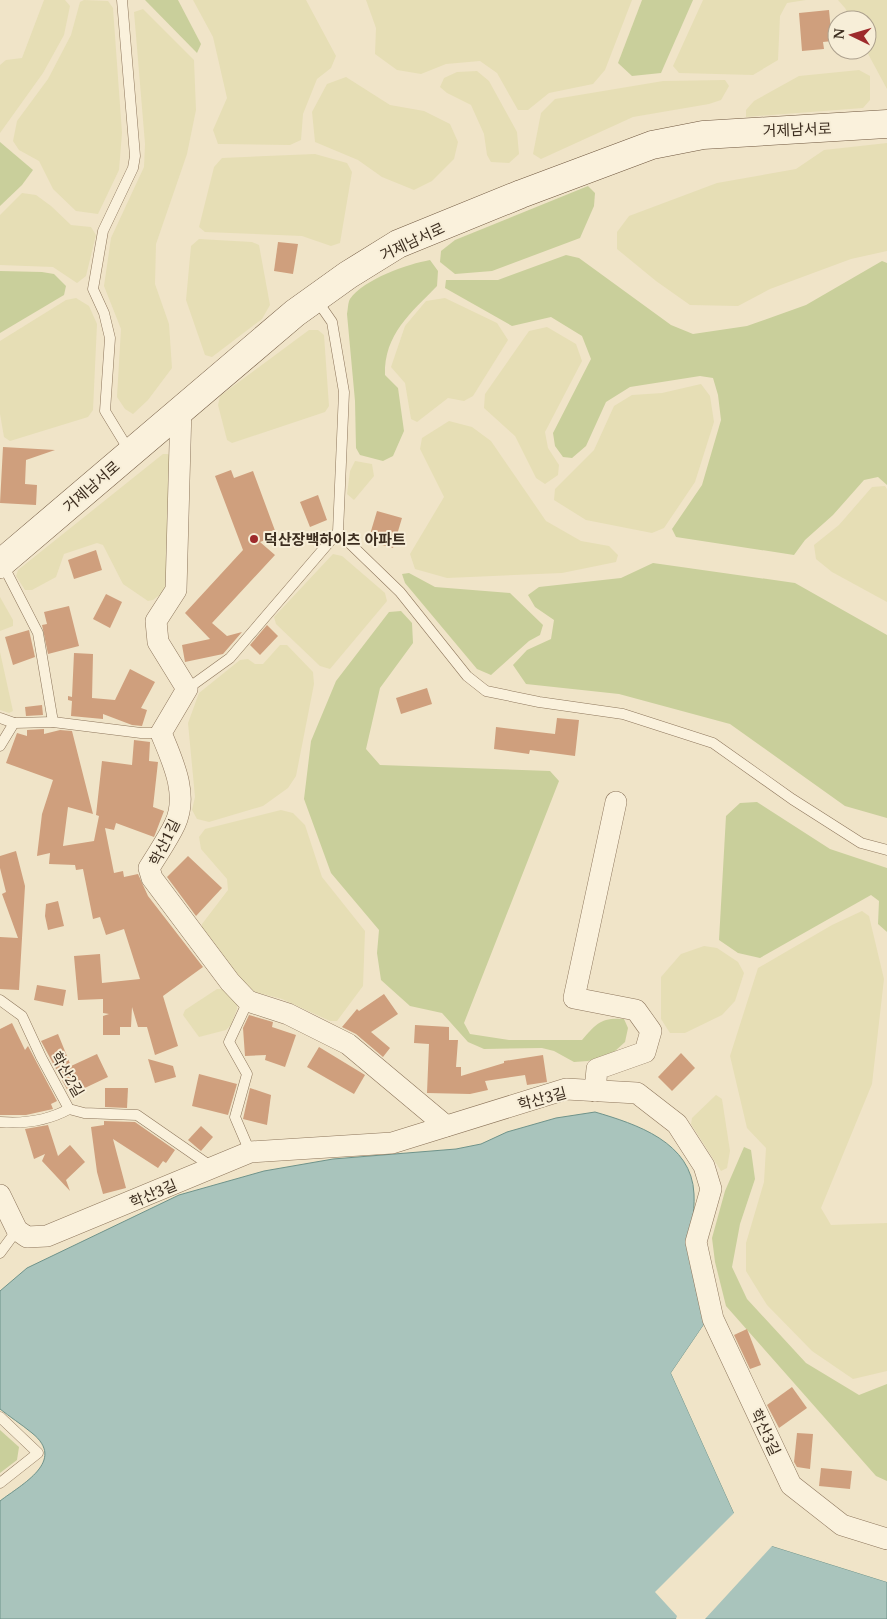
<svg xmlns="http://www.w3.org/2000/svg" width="887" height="1619" viewBox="0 0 887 1619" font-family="'Noto Serif','Noto Sans KR',serif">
<rect width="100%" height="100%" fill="#f0e4c8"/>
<g fill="#e6deb5">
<path d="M 44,0 L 65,0 L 70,6 L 64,35 L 43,73 L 0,133 L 0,65 L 6,60 L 22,58 Z"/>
<path d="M 84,0 L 108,1 L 113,8 L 122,133 L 119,170 L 98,214 L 76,211 L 53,189 L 39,161 L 19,150 L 13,141 L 17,121 L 48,79 L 71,35 L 80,2 Z"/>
<path d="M 193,0 L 306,0 L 336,56 L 331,68 L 317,79 L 303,114 L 301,140 L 290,145 L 218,144 L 213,130 L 227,98 L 213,37 Z"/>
<path d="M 366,0 L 632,0 L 605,70 L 593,84 L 549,93 L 528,110 L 518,110 L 497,73 L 480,61 L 446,64 L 421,74 L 397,70 L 375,54 L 376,28 Z"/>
<path d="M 703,0 L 806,0 L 787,3 L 780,16 L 778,60 L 753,75 L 679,73 L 673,66 Z"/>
<path d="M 838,0 L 887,0 L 887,89 L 866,50 L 867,20 L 851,20 L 845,8 Z"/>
<path d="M 143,9 L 194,60 L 196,110 L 187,154 L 156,244 L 155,284 L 169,324 L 172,368 L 148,400 L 133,414 L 125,409 L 117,397 L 121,329 L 104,286 L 111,238 L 144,167 L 145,144 L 134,12 Z"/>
<path d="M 859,70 L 870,76 L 870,100 L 863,108 L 746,117 L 746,110 L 754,101 L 799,76 Z"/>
<path d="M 477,71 L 489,81 L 517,132 L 519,154 L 509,163 L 491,162 L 487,155 L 484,134 L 471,105 L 447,93 L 440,87 L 444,78 L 457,72 Z"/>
<path d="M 346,77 L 390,105 L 424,111 L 450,124 L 458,142 L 454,159 L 432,181 L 414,190 L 382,177 L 358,160 L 315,142 L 312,112 L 327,84 Z"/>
<path d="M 725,80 L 729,86 L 721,100 L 709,104 L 633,117 L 541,159 L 533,154 L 541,113 L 555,99 L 663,81 Z"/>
<path d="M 887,143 L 887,251 L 851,259 L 770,289 L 738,306 L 690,305 L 656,281 L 617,249 L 617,232 L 629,216 L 717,183 L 796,169 L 824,150 Z"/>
<path d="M 315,154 L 347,163 L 352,172 L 340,243 L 331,246 L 302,236 L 205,232 L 199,227 L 214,167 L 222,158 Z"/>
<path d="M 22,193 L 36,195 L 51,206 L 71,225 L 91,227 L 96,235 L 86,276 L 77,283 L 53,267 L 0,265 L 0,215 Z"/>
<path d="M 199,239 L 252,242 L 259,245 L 270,305 L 262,319 L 212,357 L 205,355 L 186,300 L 191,246 Z"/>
<path d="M 76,298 L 89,306 L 97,324 L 93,410 L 88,417 L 10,441 L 4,437 L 0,414 L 0,341 L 66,300 Z"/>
<path d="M 445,298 L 497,323 L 508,340 L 473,396 L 464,401 L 448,398 L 417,422 L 411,419 L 405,383 L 391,367 L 405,326 L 426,301 Z"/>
<path d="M 547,327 L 576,344 L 582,361 L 545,432 L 548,448 L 559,465 L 558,475 L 545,484 L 536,478 L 515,436 L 484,408 L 485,394 L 529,331 Z"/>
<path d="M 309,330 L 318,330 L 324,335 L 329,406 L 325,412 L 232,443 L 227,440 L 218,405 L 220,396 Z"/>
<path d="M 701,384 L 710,396 L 714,422 L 695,482 L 664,528 L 652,533 L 586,520 L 554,500 L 555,489 L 594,450 L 614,406 L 632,395 L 662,393 Z"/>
<path d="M 449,421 L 472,427 L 491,441 L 546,521 L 581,541 L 609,546 L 618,555 L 616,562 L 562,573 L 447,578 L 415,569 L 410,554 L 444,497 L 420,449 L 422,438 Z"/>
<path d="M 163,454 L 168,454 L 172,458 L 166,590 L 153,600 L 148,601 L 123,584 L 103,545 L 97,543 L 64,554 L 56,577 L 32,590 L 25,590 L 16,576 L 18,570 Z"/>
<path d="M 355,461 L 372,464 L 374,476 L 354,500 L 347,494 L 350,471 Z"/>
<path d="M 885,486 L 887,489 L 887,602 L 832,572 L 816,559 L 814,545 L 839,525 L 872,487 Z"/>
<path d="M 333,554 L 342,556 L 385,593 L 387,601 L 330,669 L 320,666 L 276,624 L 274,617 Z"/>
<path d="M 0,597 L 13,620 L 13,626 L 0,631 Z"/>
<path d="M 280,645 L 287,645 L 313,672 L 314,684 L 296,776 L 288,788 L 263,806 L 209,822 L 197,819 L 192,810 L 195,797 L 188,723 L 199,693 L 240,660 L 248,659 L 255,664 L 263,664 Z"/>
<path d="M 0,652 L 13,711 L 9,713 L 0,710 Z"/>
<path d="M 281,810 L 293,813 L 305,825 L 322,877 L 365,931 L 363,986 L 337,1021 L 330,1021 L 282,999 L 255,992 L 238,978 L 202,931 L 202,924 L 228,890 L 227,879 L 201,849 L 199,837 L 205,829 Z"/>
<path d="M 862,911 L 869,916 L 884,979 L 872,1084 L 821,1208 L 831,1225 L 887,1223 L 887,1371 L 853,1379 L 812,1351 L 767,1305 L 746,1271 L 746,1243 L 764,1182 L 766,1148 L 747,1128 L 730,1056 L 758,968 L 832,925 Z"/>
<path d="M 704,946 L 717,948 L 738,962 L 744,973 L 735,1001 L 722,1015 L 685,1033 L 670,1033 L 661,1019 L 661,977 L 681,954 Z"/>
<path d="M 217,989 L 223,989 L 237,1002 L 237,1009 L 231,1025 L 226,1030 L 199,1037 L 183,1015 L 185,1010 Z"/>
<path d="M 716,1095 L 722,1099 L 730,1151 L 727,1168 L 721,1171 L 691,1124 L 692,1118 Z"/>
</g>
<g fill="#c9cf9b">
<path d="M 145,0 L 178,0 L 201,44 L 197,53 Z"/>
<path d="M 642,0 L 693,0 L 661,73 L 632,76 L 618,63 Z"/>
<path d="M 0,142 L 33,170 L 22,185 L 0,206 Z"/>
<path d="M 588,186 L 595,193 L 594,206 L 580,238 L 492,271 L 455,274 L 440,262 L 441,251 L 455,240 Z"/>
<path d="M 566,255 L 579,258 L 671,325 L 693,334 L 747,326 L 806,305 L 882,261 L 887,263 L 887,485 L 878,477 L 864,480 L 833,515 L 805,540 L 794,555 L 676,537 L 672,529 L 702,485 L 721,420 L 718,395 L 713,378 L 700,376 L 630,387 L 606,402 L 586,446 L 572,458 L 563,457 L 555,446 L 553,433 L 591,359 L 582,336 L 551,317 L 512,326 L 445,288 L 446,280 L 498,280 Z"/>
<path d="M 430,260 L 438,271 L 437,286 C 411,313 384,334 385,375 L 398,388 L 404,431 L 393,456 L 383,461 L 360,455 L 356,448 L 355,401 L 347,314 C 348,309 348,302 350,299 C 364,279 408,264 430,260 Z"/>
<path d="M 0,271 L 42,272 L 54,274 L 66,286 L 64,295 L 0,333 Z"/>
<path d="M 653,563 L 795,583 L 887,635 L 887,818 L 845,806 L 730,724 L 619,694 L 526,684 L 513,665 L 527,650 L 551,639 L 554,620 L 535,607 L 528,595 L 539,587 L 621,578 Z"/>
<path d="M 409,573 L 435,587 L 510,593 L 543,625 L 540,635 L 529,641 L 491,675 L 477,669 L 405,583 L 402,574 Z"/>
<path d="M 401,611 L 412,623 L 413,643 L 380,688 L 366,749 L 380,765 L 550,771 L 559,781 L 464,1023 L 470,1034 L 509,1040 L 582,1040 C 596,1024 601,1017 624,1019 L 628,1028 L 625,1042 L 614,1052 L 588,1061 L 574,1062 L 554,1051 L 542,1048 L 484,1049 L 468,1042 L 442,1013 L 410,1006 L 381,980 L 377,953 L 379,930 L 331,873 L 304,799 L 311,741 L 336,681 L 389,612 Z"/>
<path d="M 757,802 L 830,849 L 887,868 L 887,932 L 878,924 L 879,901 L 871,895 L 760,958 L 738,953 L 719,940 L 726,816 L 740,803 Z"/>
<path d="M 744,1147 L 751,1150 L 755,1179 L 740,1224 L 732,1267 L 747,1299 L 806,1363 L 859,1395 L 887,1384 L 887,1481 L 876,1476 L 726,1306 L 715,1262 L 712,1238 L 725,1191 Z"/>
<path d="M 0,1430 L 19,1447 L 17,1460 L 0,1473 Z"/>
</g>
<path fill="#a9c4bc" stroke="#6f938a" d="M 595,1112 C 636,1124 692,1142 694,1194 C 695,1213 690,1233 691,1252 C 692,1276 698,1300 705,1323 L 671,1373 L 734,1513 L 772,1546 L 887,1582 L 887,1619 L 0,1619 L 0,1501 C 22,1484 67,1461 32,1433 C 21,1424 10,1417 0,1409 L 0,1291 L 27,1268 L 179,1195 L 264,1171 L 333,1159 L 456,1149 L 481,1144 L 507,1132 L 556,1118 Z"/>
<path fill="#f0e4c8" d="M 705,1323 L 707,1325 L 674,1373 L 736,1511 L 774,1544 L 881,1577 L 887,1579 L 887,1582 L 772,1546 L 705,1619 L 676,1619 L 677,1616 L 655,1592 L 734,1513 L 671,1373 Z"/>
<g fill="#cf9f7d">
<path d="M 829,10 L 832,41 L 823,42 L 824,49 L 802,51 L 799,13 Z"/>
<path d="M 278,242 L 298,244 L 293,274 L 274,271 Z"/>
<path d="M 3,447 L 55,450 L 26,460 L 25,484 L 37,485 L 36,505 L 0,503 Z"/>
<path d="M 231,470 L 234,478 L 253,471 L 277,536 L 260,542 L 275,555 L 212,623 L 227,636 L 242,632 L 223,654 L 185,662 L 182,645 L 210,639 L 185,613 L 243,550 L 215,476 Z"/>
<path d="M 318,495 L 327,520 L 310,527 L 300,502 Z"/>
<path d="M 377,511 L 402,518 L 393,548 L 368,541 Z"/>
<path d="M 96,550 L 102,570 L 74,579 L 68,560 Z"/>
<path d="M 106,594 L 122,602 L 110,628 L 93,619 Z"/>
<path d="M 69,606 L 79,646 L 48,654 L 42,625 L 47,624 L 44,612 Z"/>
<path d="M 267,625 L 278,636 L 260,655 L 250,645 Z"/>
<path d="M 29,630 L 35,657 L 13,665 L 5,637 Z"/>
<path d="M 74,653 L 93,654 L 92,698 L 115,700 L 130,669 L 155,682 L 141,708 L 147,710 L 142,726 L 132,725 L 103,714 L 103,719 L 71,716 L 72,701 L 68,700 L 68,696 L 72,697 Z"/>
<path d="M 427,688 L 432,704 L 401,714 L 396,698 Z"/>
<path d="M 42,705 L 43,715 L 26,716 L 25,707 Z"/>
<path d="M 557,718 L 579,720 L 575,756 L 530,750 L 529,754 L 494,749 L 496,727 L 555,734 Z"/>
<path d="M 44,729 L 44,734 L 60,730 L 72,731 L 93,814 L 68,807 L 63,846 L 94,841 L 99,816 L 96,815 L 102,761 L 132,765 L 134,740 L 150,742 L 149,761 L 158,762 L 153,807 L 164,811 L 156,832 L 154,837 L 116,823 L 114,830 L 105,828 L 114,873 L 123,871 L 124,877 L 138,874 L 148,896 L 203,967 L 163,996 L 178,1046 L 155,1055 L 147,1027 L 138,1027 L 132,1007 L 131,1027 L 120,1027 L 120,1035 L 103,1035 L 103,1016 L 109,1014 L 103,1013 L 103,999 L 78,1000 L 74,956 L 100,954 L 102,983 L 140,979 L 124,929 L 106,935 L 100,917 L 93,919 L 83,869 L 76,870 L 75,865 L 49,864 L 50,853 L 37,856 L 42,814 L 53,780 L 6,763 L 17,733 L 27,736 L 27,730 Z"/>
<path d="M 16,851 L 25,886 L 19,990 L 0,989 L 0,937 L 18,938 L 2,894 L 6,892 L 0,868 L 0,856 Z"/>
<path d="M 188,856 L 222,888 L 196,916 L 167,877 Z"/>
<path d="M 58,901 L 64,926 L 48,930 L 45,916 L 46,904 Z"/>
<path d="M 37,985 L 66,990 L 63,1006 L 34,1000 Z"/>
<path d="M 384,994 L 398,1014 L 371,1032 L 390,1048 L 383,1057 L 356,1034 L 342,1027 L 357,1009 L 359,1011 Z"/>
<path d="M 249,1015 L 273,1022 L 272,1027 L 296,1035 L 285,1067 L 265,1060 L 266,1055 L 245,1056 L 243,1028 Z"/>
<path d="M 12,1023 L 25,1050 L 28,1046 L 57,1101 L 51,1104 L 53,1109 L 26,1115 L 0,1115 L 0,1029 Z"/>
<path d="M 415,1025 L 449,1027 L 449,1040 L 458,1040 L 456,1067 L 461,1067 L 461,1076 L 504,1063 L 504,1061 L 543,1055 L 547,1082 L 527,1085 L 525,1075 L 485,1081 L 488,1090 L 470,1094 L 427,1093 L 429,1044 L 414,1043 Z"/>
<path d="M 58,1034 L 71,1066 L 97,1054 L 108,1077 L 70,1095 L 41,1041 Z"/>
<path d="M 319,1047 L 365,1075 L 354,1094 L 307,1067 Z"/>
<path d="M 681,1053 L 695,1068 L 672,1091 L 658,1077 Z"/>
<path d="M 148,1059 L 173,1066 L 176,1077 L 155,1083 Z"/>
<path d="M 199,1074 L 237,1084 L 228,1115 L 192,1106 Z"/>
<path d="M 105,1088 L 128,1088 L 127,1108 L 105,1107 Z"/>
<path d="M 250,1088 L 271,1095 L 267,1125 L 243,1119 Z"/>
<path d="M 104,1121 L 135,1122 L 175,1150 L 166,1163 L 163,1161 L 158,1168 L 113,1139 L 126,1188 L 103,1194 L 97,1172 L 91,1127 L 104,1125 Z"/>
<path d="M 48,1125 L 58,1156 L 70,1145 L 85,1162 L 66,1180 L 70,1191 L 42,1161 L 45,1154 L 34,1159 L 25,1129 Z"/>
<path d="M 201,1126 L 213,1137 L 201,1151 L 188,1140 Z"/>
<path d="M 747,1329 L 761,1365 L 750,1369 L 734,1335 Z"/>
<path d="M 792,1387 L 807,1408 L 779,1428 L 767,1405 Z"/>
<path d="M 797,1433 L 813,1434 L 810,1469 L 797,1467 L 794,1462 Z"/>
<path d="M 821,1468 L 852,1471 L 850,1489 L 819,1486 Z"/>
</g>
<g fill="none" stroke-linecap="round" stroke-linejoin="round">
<defs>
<g id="lane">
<path d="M 122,0 L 135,156 L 133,168 L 103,231 L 93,289 L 104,313 L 110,338 L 105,411 L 130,452"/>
<path d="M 316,299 L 332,322 L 344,392 L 338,532 L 400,592 L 467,676 L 486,691 L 539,702 L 623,714 L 713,743 L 792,799 L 861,843 L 887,850"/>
<path d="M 2,563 L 38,633 L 53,722"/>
<path d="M 187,689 L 230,658 L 338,532"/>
<path d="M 0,718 L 14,723 L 0,746"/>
<path d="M 14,723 L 53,722 L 141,733 L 161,733"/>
<path d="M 0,1000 L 22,1016 L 41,1057 L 69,1109 L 84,1113 L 137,1115 L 212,1167"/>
<path d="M 248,1001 L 229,1042 L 247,1074 L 235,1117 L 250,1152"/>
<path d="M 0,1122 C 25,1124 47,1121 69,1109"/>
<path d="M 0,1253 L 17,1230"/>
<path d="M 0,1417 L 38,1453 L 0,1483"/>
</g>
<g id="street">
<path d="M 181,408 L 176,590 L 156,621 L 158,642 L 187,689 L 161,733 C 172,760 189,794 175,824 C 168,839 158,853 149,868 L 152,878 L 230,982 L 248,1001 L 288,1014 L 348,1044 L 446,1126"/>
<path d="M 595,1091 L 597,1069 L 645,1052 L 651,1031 L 636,1010 L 574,998 L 616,802"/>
<path d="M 0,1195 L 17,1230 L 27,1237 L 47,1236 L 250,1152 L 392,1143 L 566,1089 L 637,1093 L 677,1124 L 704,1166 L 711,1189 L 696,1242 L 713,1319 L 791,1485 L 842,1525 L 887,1539"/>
</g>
<path id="secondary" d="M 0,564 L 295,313 L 348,275 L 398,244 L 521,194 L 652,145 L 703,135 L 887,124"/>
</defs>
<use href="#lane" stroke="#8d765c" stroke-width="11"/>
<use href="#street" stroke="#8d765c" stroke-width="22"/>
<use href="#secondary" stroke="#6f573f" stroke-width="29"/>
<use href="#lane" stroke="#faf1dc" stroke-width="10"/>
<use href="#street" stroke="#faf1dc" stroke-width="21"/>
<use href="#secondary" stroke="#faf1dc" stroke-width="28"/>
</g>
<circle fill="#9e2a2b" stroke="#f7eed8" stroke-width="2" cx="254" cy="539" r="5"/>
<g text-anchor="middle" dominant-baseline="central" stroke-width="4" stroke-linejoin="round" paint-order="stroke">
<g font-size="15" fill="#3d2e20" stroke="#f7eed8">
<text transform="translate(797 129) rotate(-2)">거제남서로</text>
<text transform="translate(412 241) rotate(-25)">거제남서로</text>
<text transform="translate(91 486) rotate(-41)">거제남서로</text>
<text transform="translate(164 842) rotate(-64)">학산1길</text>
<text transform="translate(68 1074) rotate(60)">학산2길</text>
<text transform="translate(542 1098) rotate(-15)">학산3길</text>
<text transform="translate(153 1193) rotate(-23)">학산3길</text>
<text transform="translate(766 1432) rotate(65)">학산3길</text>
</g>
<g font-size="15" font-weight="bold" fill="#3d2e20" stroke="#f7eed8" text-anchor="start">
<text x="264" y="539">덕산장백하이츠 아파트</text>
</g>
</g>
<g transform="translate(852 35) rotate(275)"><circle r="24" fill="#f7eed8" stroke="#ada18e"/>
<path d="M0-4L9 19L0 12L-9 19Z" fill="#9e2a2b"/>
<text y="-8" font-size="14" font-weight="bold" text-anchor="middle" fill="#3d2e20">N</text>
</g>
</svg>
